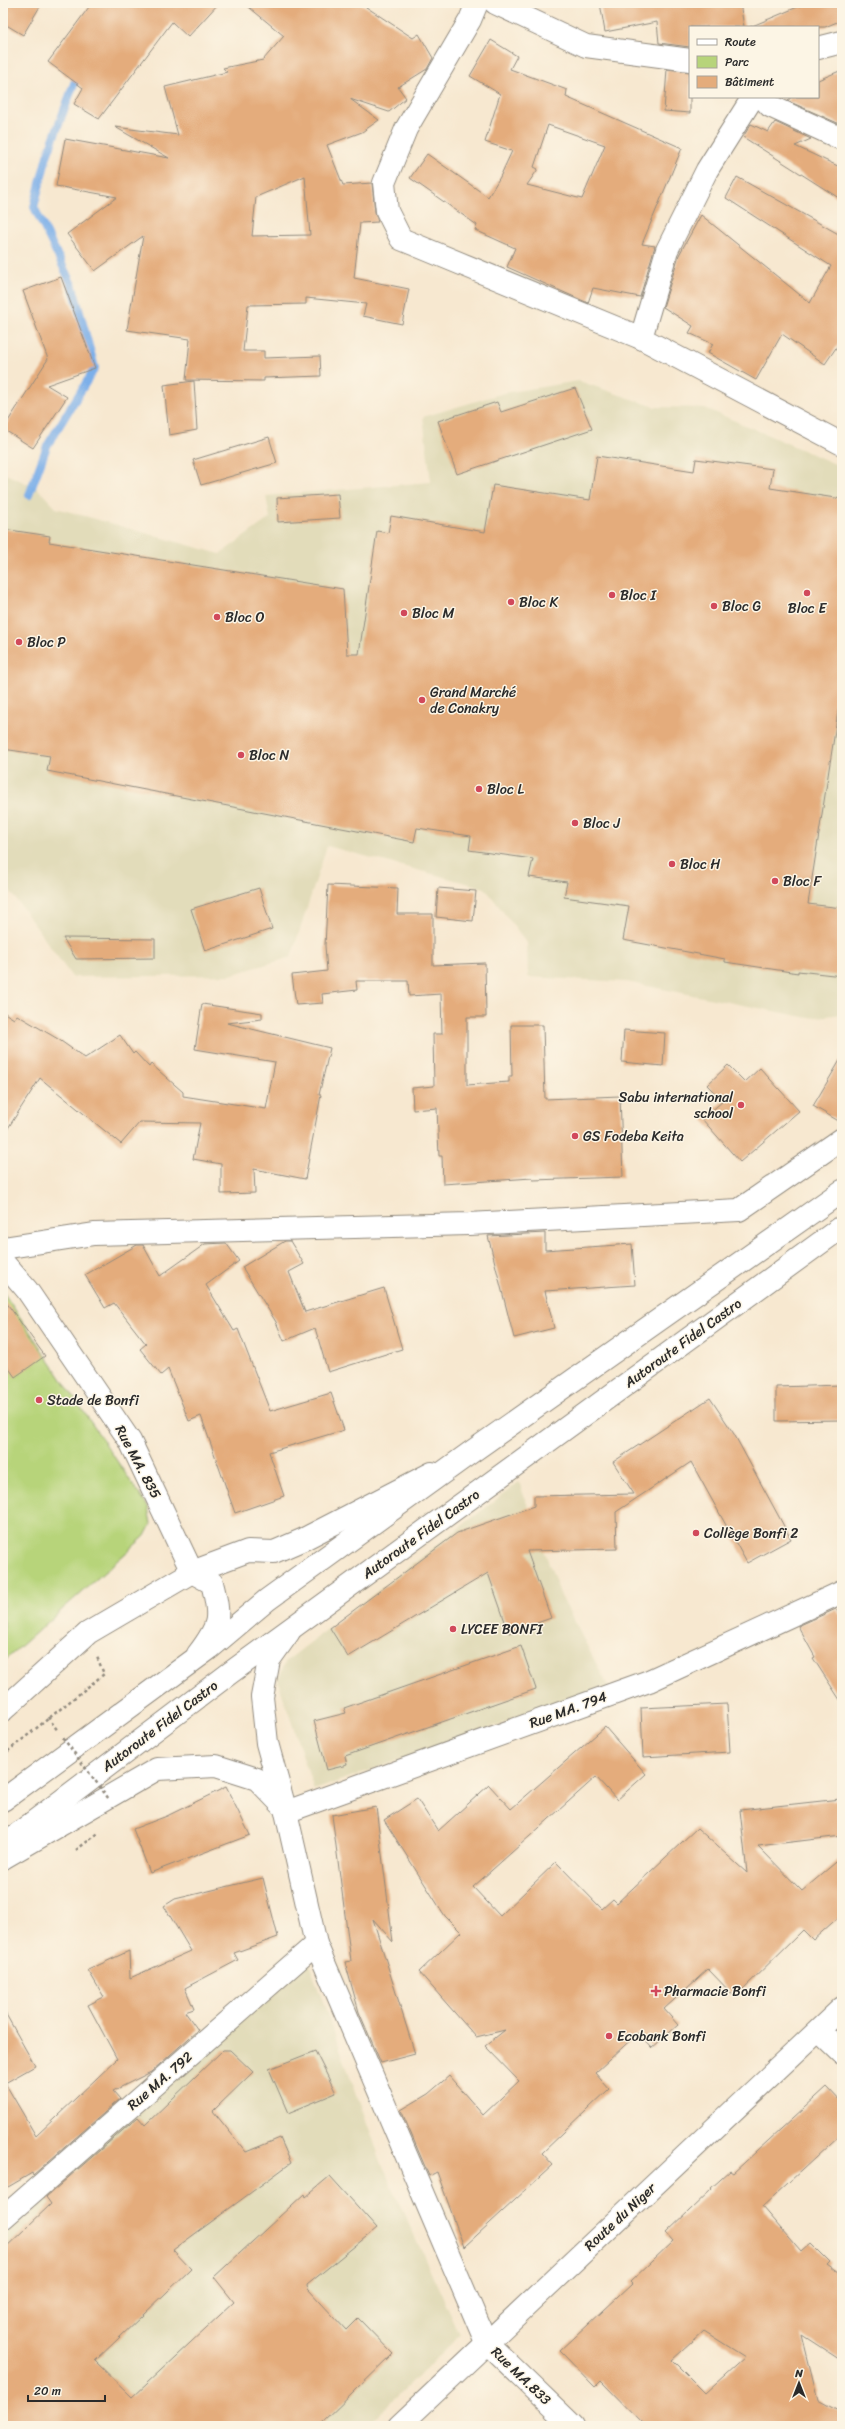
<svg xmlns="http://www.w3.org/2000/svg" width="845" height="2429" viewBox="0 0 845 2429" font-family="Sriracha,sans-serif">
<rect width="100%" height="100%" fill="#fcf5e5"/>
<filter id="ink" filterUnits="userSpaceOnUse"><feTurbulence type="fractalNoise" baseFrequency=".025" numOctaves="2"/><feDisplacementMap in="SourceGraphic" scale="8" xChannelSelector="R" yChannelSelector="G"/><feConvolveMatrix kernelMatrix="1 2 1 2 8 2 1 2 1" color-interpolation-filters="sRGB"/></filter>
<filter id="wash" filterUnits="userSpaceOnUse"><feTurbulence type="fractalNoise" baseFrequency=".012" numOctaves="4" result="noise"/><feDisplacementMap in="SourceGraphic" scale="16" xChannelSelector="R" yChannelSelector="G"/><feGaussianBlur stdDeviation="0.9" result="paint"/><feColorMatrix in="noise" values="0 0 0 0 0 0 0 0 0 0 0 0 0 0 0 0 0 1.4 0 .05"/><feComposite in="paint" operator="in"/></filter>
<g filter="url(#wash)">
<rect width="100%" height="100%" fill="#f7e8d0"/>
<g fill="#e2dcba">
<path d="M 579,381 L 655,407 L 705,408 L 842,467 L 842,1014 L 809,1018 L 627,982 L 528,977 L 527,943 L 485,888 L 327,846 L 291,957 L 230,975 L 72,977 L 3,881 L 3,473 L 37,488 L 56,508 L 220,554 L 270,518 L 266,496 L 431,482 L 423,417 L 504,393 Z"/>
<path d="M 519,1482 L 561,1596 L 608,1686 L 314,1790 L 278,1681 L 285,1662 Z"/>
<path d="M 307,1958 L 383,2167 L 460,2335 L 367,2426 L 3,2426 L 3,2218 Z"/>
</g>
<path fill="#b7d47a" stroke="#718052" d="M 3,1292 L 148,1507 L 151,1524 L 145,1536 L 3,1662 Z"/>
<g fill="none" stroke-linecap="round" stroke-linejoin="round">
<path stroke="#7cafe9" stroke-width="8" d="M 29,495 L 47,446 L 95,368 L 73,287 L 34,207 L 47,156 L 75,81 L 81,75"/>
</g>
<g id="blocks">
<g fill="#e4ac7b" fill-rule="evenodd">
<path d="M 3,3 L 42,3 L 23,35 L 3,23 Z"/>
<path d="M 92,3 L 219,3 L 188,37 L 172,22 L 99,119 L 74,104 L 83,88 L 48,62 Z"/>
<path d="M 244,3 L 360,3 L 413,38 L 419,34 L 433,58 L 427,69 L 398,87 L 406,98 L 389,112 L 350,99 L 379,120 L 362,132 L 327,145 L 343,185 L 372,183 L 375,212 L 378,222 L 360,223 L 354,278 L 409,289 L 402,324 L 363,316 L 366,304 L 306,298 L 306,304 L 248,305 L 243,351 L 264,351 L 264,358 L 320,356 L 321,376 L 264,378 L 264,381 L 186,380 L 190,339 L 127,330 L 143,236 L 95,271 L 67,234 L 117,197 L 56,186 L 65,139 L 169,158 L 115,127 L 178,135 L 165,87 L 227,72 L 223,68 L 263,60 L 284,36 ZM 305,176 L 310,235 L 252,236 L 256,197 Z"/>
<path d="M 600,3 L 740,3 L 744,27 L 690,27 L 690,47 L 659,43 L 657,22 L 605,32 Z"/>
<path d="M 807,3 L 842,3 L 842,20 L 825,27 L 750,27 Z"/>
<path d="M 491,40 L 517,56 L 510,69 L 567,90 L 566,97 L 682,148 L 642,244 L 655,246 L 640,297 L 593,288 L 588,303 L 507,267 L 515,248 L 475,230 L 477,225 L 410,178 L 427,154 L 488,197 L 500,177 L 512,151 L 485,142 L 500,94 L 470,76 ZM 548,125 L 605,145 L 582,199 L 527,185 L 538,169 L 534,167 Z"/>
<path d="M 667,69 L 690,72 L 690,113 L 664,111 Z"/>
<path d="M 842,70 L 842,125 L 788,101 L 791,97 L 818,97 L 818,80 Z"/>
<path d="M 775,122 L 811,139 L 795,146 L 842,168 L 842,200 L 743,137 L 751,124 L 768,132 Z"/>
<path d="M 737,177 L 842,236 L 842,339 L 825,364 L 782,334 L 756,380 L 708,353 L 713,344 L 689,333 L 693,326 L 663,307 L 679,255 L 701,215 L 810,303 L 831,266 L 726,198 Z"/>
<path d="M 61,277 L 95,368 L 47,385 L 67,397 L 33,448 L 3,429 L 48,359 L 23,291 Z"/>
<path d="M 194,381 L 197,430 L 169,435 L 164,385 Z"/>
<path d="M 575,388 L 592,429 L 457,474 L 438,421 L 497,402 L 501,412 Z"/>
<path d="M 269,437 L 277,463 L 201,485 L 193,460 Z"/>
<path d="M 597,456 L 694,471 L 696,459 L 773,469 L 770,488 L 842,499 L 842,686 L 808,904 L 842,908 L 842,976 L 798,971 L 798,973 L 725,962 L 725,959 L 623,940 L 629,906 L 564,897 L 567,882 L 529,877 L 533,859 L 469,850 L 471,836 L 417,828 L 414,842 L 47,771 L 50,756 L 3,749 L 3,529 L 50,536 L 49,542 L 343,589 L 347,654 L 359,654 L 377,531 L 388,533 L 391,516 L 485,532 L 493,485 L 590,500 Z"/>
<path d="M 338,494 L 340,518 L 278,522 L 277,498 Z"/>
<path d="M 328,885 L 398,888 L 397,914 L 433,914 L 433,965 L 485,963 L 486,1017 L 467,1017 L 467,1085 L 509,1082 L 509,1076 L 512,1076 L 511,1025 L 543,1025 L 545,1099 L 620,1096 L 623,1177 L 533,1180 L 532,1178 L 443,1184 L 442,1156 L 439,1156 L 437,1108 L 413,1110 L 412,1088 L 434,1086 L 433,1034 L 442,1034 L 441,994 L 409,996 L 408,981 L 356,981 L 357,990 L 322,994 L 323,1003 L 296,1005 L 292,975 L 327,971 L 325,946 Z"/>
<path d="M 259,888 L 272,929 L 205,951 L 191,909 Z"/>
<path d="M 438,888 L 476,891 L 473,921 L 436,917 Z"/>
<path d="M 63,938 L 155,939 L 155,958 L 76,959 Z"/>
<path d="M 202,1004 L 262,1013 L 262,1019 L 227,1023 L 330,1048 L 319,1095 L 321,1095 L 305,1179 L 254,1169 L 255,1193 L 221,1194 L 221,1164 L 193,1159 L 200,1123 L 140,1122 L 121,1144 L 40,1078 L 3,1136 L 3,1012 L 14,1019 L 17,1015 L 58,1039 L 85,1058 L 120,1035 L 133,1054 L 135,1052 L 149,1067 L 151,1064 L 183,1092 L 183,1096 L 266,1109 L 275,1062 L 195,1049 Z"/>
<path d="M 624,1030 L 665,1033 L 663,1066 L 622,1062 Z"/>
<path d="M 842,1057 L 842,1123 L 813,1106 Z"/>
<path d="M 728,1065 L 745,1082 L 760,1068 L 799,1111 L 740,1162 L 702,1119 L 723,1101 L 707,1085 Z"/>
<path d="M 545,1233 L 545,1250 L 632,1244 L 635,1285 L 545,1291 L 554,1328 L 514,1338 L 488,1236 Z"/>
<path d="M 285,1241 L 290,1241 L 304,1264 L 289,1272 L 305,1312 L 384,1288 L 402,1349 L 328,1372 L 315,1328 L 284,1341 L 276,1322 L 242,1267 Z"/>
<path d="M 226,1243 L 239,1261 L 206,1285 L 234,1331 L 238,1329 L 270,1411 L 331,1393 L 344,1430 L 269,1452 L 284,1496 L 235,1513 L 201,1416 L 189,1421 L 168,1369 L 161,1375 L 140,1349 L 146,1344 L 114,1303 L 105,1308 L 85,1275 L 137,1245 L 143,1245 L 160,1276 L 205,1244 Z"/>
<path d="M 3,1298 L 45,1356 L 15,1377 L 3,1360 Z"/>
<path d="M 842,1385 L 842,1420 L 776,1421 L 776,1387 Z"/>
<path d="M 710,1398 L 734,1434 L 791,1539 L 747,1563 L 691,1462 L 616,1512 L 617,1549 L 527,1551 L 551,1618 L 509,1633 L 488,1573 L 348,1657 L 330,1628 L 457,1533 L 534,1506 L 534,1496 L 634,1494 L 613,1462 Z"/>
<path d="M 836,1609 L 842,1620 L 842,1703 L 813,1658 L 815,1657 L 798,1626 Z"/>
<path d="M 521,1646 L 536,1689 L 345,1756 L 347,1765 L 327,1770 L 314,1721 L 346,1713 L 344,1708 Z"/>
<path d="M 727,1704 L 730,1752 L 643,1757 L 641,1708 Z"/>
<path d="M 605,1727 L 646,1774 L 617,1800 L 596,1777 L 473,1887 L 500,1916 L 556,1862 L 602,1909 L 613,1899 L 617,1903 L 697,1828 L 747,1873 L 740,1810 L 840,1799 L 842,1836 L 758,1846 L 802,1891 L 842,1857 L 842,1914 L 813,1940 L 803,1930 L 735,1997 L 708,1969 L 664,2009 L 678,2025 L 652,2048 L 638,2033 L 595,2073 L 609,2089 L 542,2153 L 553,2165 L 464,2247 L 437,2172 L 429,2176 L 401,2110 L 428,2094 L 449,2076 L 483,2115 L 519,2081 L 485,2046 L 505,2030 L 476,2037 L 419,1972 L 461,1932 L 445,1916 L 384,1820 L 417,1799 L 438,1831 L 489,1785 L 511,1809 Z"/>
<path d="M 226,1787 L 250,1835 L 150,1873 L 133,1829 L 167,1816 Z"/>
<path d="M 376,1807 L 393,1942 L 373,1919 L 415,2054 L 381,2063 L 359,2012 L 345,1962 L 351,1961 L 332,1815 Z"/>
<path d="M 263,1878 L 278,1937 L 234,1953 L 238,1960 L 185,1988 L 194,2009 L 185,2012 L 198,2030 L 151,2072 L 113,2091 L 120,2099 L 33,2175 L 32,2173 L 3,2190 L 3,2009 L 35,2066 L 5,2083 L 36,2136 L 117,2059 L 88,2005 L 104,1997 L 88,1970 L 129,1951 L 130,1978 L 191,1951 L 164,1906 L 175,1899 Z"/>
<path d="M 223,2050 L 230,2050 L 253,2072 L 213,2111 L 246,2152 L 280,2138 L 291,2163 L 173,2250 L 191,2269 L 95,2361 L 132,2397 L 234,2302 L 214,2277 L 304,2194 L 305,2197 L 330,2176 L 377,2228 L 307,2285 L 308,2289 L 346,2330 L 358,2318 L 393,2354 L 319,2426 L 3,2426 L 3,2250 L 51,2204 L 46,2197 L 138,2117 L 145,2125 Z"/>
<path d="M 315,2051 L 336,2093 L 288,2113 L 269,2069 Z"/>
<path d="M 827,2087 L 842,2103 L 842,2133 L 762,2207 L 801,2252 L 811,2243 L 830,2262 L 827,2265 L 842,2276 L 842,2361 L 802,2335 L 818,2400 L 842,2413 L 842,2426 L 645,2426 L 601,2381 L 595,2387 L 560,2351 L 632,2284 L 630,2282 L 673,2241 L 666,2233 L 712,2189 L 711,2188 L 730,2171 L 733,2173 ZM 704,2331 L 745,2357 L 705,2393 L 672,2360 Z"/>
</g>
</g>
</g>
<g filter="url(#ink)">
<use href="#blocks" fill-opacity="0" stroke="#918a7e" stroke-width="1"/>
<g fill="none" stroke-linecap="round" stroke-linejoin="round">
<defs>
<g id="minor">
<path d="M 477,3 L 470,20 L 406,129 L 384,183 L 387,211 L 401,239 L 641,338 L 842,444"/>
<path d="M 495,3 L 586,46 L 690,60"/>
<path d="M 818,48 L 842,42"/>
<path d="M 762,97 L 770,106 L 842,139"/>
<path d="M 641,338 L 667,250 L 707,170 L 753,97"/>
<path d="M 3,1248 L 94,1234 L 469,1224 L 739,1210 L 842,1139"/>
<path d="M 3,1262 L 27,1290 L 130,1441 L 192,1572"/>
<path d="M 192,1572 L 212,1583 C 221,1618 220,1625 198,1654"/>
<path d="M 289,1632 L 269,1660 L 262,1697 L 267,1743 L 286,1812 L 316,1944 L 486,2342 L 573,2426"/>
<path d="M 3,1710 L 88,1633 L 192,1572 L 248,1551 L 274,1552 L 304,1539 L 432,1473"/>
<path d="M 286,1812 L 649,1681 L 842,1592"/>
<path d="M 3,1858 L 157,1769 L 216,1766 L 257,1779 L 283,1806"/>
<path d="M 819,2031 L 842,2053"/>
<path d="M 3,2218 L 316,1944"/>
</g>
<path id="major" d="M 399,2426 L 842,2008"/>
<g id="highway">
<path d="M 3,1800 L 210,1648 L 267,1600 L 470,1453 L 842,1191"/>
<path d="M 3,1845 L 230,1673 L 842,1227"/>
</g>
</defs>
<use href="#minor" stroke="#918a7e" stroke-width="24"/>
<use href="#major" stroke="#918a7e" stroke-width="24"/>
<use href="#highway" stroke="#918a7e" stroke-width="24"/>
<g stroke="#918a7e" stroke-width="2.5" stroke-dasharray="3 3" stroke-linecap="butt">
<path d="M 48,1717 L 58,1731"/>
<path d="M 3,1755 L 104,1674 L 97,1657"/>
<path d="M 76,1850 L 100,1832"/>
</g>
<use href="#minor" stroke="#fff" stroke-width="22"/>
<use href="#major" stroke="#fff" stroke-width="22"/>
<use href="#highway" stroke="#fff" stroke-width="22"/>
<path stroke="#918a7e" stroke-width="2.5" stroke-dasharray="3 3" stroke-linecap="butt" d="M 63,1738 L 109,1799"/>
</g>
</g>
<g fill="#d1495b" stroke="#fcf5e5" stroke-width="1.5">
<circle cx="807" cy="593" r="4"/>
<circle cx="612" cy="595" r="4"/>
<circle cx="511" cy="602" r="4"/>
<circle cx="714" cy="606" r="4"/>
<circle cx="404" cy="613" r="4"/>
<circle cx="217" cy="617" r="4"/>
<circle cx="19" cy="642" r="4"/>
<circle cx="422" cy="700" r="4"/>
<circle cx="241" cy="755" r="4"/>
<circle cx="479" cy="789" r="4"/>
<circle cx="575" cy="823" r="4"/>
<circle cx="672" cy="864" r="4"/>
<circle cx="775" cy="881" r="4"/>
<circle cx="741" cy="1105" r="4"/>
<circle cx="575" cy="1136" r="4"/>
<circle cx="39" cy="1400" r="4"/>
<circle cx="696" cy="1533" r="4"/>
<circle cx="453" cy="1629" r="4"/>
<path d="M654 1985h4v4h4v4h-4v4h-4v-4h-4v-4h4z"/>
<circle cx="609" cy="2036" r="4"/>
</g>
<g text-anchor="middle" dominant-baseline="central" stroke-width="3" stroke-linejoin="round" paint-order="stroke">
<g font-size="14" fill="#2b2b2b" stroke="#fcf5e5" text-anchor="start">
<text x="620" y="595">Bloc I</text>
<text x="519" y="602">Bloc K</text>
<text x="722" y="606">Bloc G</text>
<text x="807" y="608" text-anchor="middle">Bloc E</text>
<text x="412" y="613">Bloc M</text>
<text x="225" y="617">Bloc O</text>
<text x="27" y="642">Bloc P</text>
<text x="430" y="692">Grand Marché<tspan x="430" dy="16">de Conakry</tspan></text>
<text x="249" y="755">Bloc N</text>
<text x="487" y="789">Bloc L</text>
<text x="583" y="823">Bloc J</text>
<text x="680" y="864">Bloc H</text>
<text x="783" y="881">Bloc F</text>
<text x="733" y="1097" text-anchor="end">Sabu international<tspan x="733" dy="16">school</tspan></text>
<text x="583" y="1136">GS Fodeba Keita</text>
<text x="47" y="1400">Stade de Bonfi</text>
<text x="704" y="1533">Collège Bonfi 2</text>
<text x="461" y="1629">LYCEE BONFI</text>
<text x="664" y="1991">Pharmacie Bonfi</text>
<text x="617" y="2036">Ecobank Bonfi</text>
</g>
<g font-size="14" fill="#2b2b2b" stroke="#fcf5e5">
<text transform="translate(683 1343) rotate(-36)">Autoroute Fidel Castro</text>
<text transform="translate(138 1462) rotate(62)">Rue MA. 835</text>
<text transform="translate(421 1534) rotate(-36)">Autoroute Fidel Castro</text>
<text transform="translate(568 1710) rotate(-20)">Rue MA. 794</text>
<text transform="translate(160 1726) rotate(-37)">Autoroute Fidel Castro</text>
<text transform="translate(160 2081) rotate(-41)">Rue MA. 792</text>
<text transform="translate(620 2217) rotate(-43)">Route du Niger</text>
<text transform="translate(521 2376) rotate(44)">Rue MA.833</text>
</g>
</g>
<rect width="845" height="2429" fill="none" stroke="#fcf5e5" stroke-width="16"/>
<rect x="689" y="26" width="130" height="72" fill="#fcf5e5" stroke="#a8a49b"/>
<rect x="697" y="39" width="20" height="6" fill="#ffffff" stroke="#a8a49b"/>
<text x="725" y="46" font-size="12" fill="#2b2b2b">Route</text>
<rect x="697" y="56" width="20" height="12" fill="#b7d47a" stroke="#a8a49b"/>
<text x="725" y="66" font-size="12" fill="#2b2b2b">Parc</text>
<rect x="697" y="76" width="20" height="12" fill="#e4ac7b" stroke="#a8a49b"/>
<text x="725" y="86" font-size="12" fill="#2b2b2b">Bâtiment</text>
<g transform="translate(799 2383)" stroke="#fcf5e5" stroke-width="3" paint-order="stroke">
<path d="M0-3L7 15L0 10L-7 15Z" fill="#2b2b2b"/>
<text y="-6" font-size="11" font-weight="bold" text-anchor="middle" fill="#2b2b2b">N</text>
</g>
<path d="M28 2395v6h77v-6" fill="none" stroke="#2b2b2b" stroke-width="2"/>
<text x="34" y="2395" font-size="12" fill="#2b2b2b" stroke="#fcf5e5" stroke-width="3" paint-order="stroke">20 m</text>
</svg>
